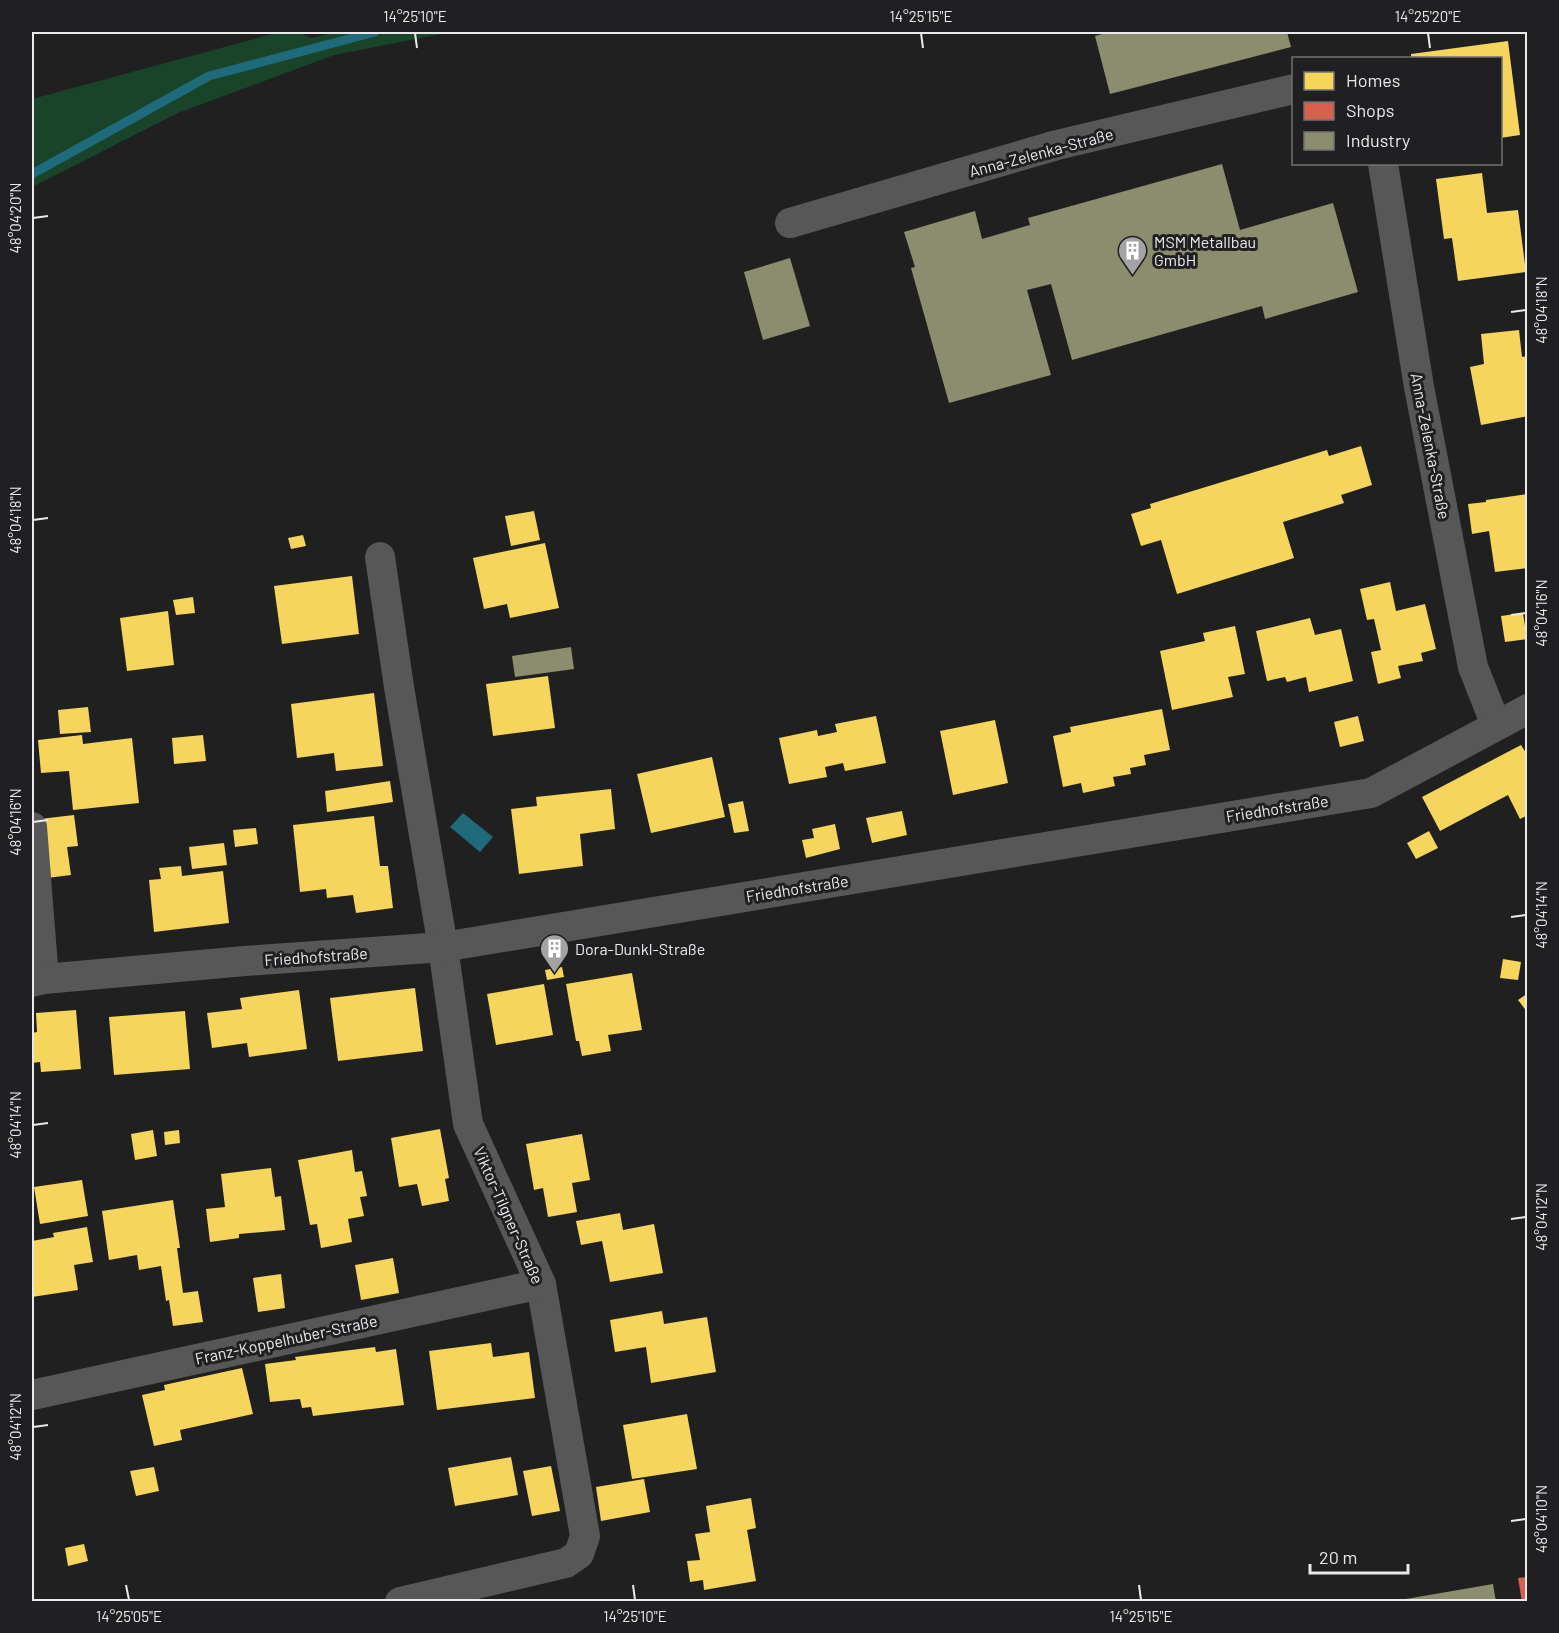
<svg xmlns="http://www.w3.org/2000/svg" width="1559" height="1633" viewBox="0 0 1559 1633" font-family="Barlow,sans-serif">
<rect width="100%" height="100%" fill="#202020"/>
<path fill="#19442a" d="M 280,32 L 299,32 L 311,38 L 337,32 L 451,32 L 334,55 L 178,113 L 32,187 L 32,99 Z"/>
<path fill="#1f6a7b" d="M 463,813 L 493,837 L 480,852 L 450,827 Z"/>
<g fill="#f6d55c">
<path d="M 1508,41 L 1520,135 L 1500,138 L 1500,58 L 1411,58 L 1411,54 Z"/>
<path d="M 1482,173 L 1487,213 L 1518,210 L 1526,272 L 1458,281 L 1452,238 L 1444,239 L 1436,179 Z"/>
<path d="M 1519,330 L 1522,357 L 1528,356 L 1528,416 L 1481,425 L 1470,367 L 1484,364 L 1481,334 Z"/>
<path d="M 1361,446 L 1372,485 L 1341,495 L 1344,503 L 1283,522 L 1294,558 L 1177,594 L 1161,540 L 1141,546 L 1131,514 L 1151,508 L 1150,504 L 1327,450 L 1329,456 Z"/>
<path d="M 1528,494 L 1528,568 L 1495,572 L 1489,531 L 1472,534 L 1468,504 L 1486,502 L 1486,500 Z"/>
<path d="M 534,511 L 540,540 L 511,546 L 505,516 Z"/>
<path d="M 303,535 L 306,546 L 291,549 L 288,538 Z"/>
<path d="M 545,543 L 559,608 L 510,618 L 507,604 L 484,609 L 473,558 Z"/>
<path d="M 352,576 L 359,634 L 282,644 L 274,586 Z"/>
<path d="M 1390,582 L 1396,611 L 1425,604 L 1436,649 L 1421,653 L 1423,661 L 1398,666 L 1401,678 L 1378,684 L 1371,652 L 1381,650 L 1374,619 L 1367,620 L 1360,589 Z"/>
<path d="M 193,597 L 195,613 L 176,615 L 173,600 Z"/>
<path d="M 168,611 L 174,665 L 127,671 L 120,618 Z"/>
<path d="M 1523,613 L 1527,639 L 1505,642 L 1501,616 Z"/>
<path d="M 1310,618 L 1315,635 L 1341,629 L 1353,681 L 1309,692 L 1306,677 L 1287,682 L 1285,677 L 1267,681 L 1256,631 Z"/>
<path d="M 1235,626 L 1245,674 L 1228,677 L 1233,697 L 1172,710 L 1160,651 L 1205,641 L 1203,633 Z"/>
<path d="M 548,676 L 555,728 L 493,736 L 486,684 Z"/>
<path d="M 374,693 L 383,766 L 336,771 L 334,753 L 297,758 L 291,704 Z"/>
<path d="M 88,707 L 91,732 L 60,734 L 58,710 Z"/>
<path d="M 1162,709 L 1170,750 L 1144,755 L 1146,765 L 1130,768 L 1131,774 L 1113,777 L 1115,786 L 1083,793 L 1081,783 L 1063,787 L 1053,736 L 1071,732 L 1070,727 Z"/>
<path d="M 876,716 L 886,763 L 845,771 L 843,763 L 825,767 L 827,777 L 789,784 L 779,738 L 817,730 L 818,736 L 837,732 L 835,724 Z"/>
<path d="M 1358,716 L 1364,741 L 1340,747 L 1334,722 Z"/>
<path d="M 995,720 L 1008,783 L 953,795 L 940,731 Z"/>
<path d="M 82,735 L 83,744 L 132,738 L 139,803 L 73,810 L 69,771 L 41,773 L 38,740 Z"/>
<path d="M 203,735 L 206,761 L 174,764 L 172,738 Z"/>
<path d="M 1521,745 L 1528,756 L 1528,815 L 1520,819 L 1508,795 L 1440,831 L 1422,797 Z"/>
<path d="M 712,757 L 725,817 L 651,833 L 637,774 Z"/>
<path d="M 390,781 L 393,802 L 327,812 L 325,791 Z"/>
<path d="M 611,789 L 615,829 L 580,834 L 583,866 L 519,874 L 511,809 L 537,806 L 536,797 Z"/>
<path d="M 743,801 L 749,831 L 734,833 L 728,804 Z"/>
<path d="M 902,811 L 907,835 L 872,843 L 866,818 Z"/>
<path d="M 74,815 L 78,846 L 67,847 L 71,875 L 47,878 L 40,819 Z"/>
<path d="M 374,816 L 380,866 L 388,866 L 393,908 L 356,913 L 353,895 L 327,898 L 326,889 L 300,892 L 293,825 Z"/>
<path d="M 835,824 L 840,849 L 806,858 L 802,840 L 814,838 L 812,829 Z"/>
<path d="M 256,828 L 258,844 L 235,847 L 233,830 Z"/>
<path d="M 1429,831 L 1438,848 L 1416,859 L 1407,843 Z"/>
<path d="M 224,843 L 227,865 L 192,869 L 189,847 Z"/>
<path d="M 181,866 L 182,876 L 223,871 L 229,923 L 154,932 L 149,880 L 161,879 L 159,868 Z"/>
<path d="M 1503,959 L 1521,962 L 1518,980 L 1500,978 Z"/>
<path d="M 562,967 L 564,977 L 547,980 L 545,970 Z"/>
<path d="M 632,973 L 642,1030 L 608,1035 L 611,1051 L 582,1056 L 579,1041 L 576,1041 L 566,984 Z"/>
<path d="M 544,984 L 553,1035 L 496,1045 L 487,994 Z"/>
<path d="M 415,988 L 423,1051 L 338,1061 L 330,998 Z"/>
<path d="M 299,990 L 307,1049 L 249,1057 L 247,1043 L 212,1048 L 207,1013 L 242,1009 L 240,998 Z"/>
<path d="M 1528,993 L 1528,1013 L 1518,1000 Z"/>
<path d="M 76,1010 L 81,1069 L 41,1072 L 40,1062 L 32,1063 L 32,1033 L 37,1032 L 36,1013 Z"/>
<path d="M 185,1011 L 190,1069 L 114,1075 L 109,1017 Z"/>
<path d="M 440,1129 L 449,1178 L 445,1179 L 449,1201 L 422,1206 L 417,1184 L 399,1187 L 391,1138 Z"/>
<path d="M 153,1130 L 157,1156 L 135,1160 L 131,1134 Z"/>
<path d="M 179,1130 L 180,1143 L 165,1145 L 164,1132 Z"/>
<path d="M 582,1134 L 590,1180 L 572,1183 L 577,1212 L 548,1217 L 543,1188 L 534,1190 L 526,1144 Z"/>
<path d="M 352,1150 L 355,1172 L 362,1171 L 367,1196 L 360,1197 L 364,1216 L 348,1219 L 352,1242 L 321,1248 L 317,1224 L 310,1225 L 298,1160 Z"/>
<path d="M 271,1168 L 275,1197 L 281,1196 L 285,1230 L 239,1234 L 239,1238 L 210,1242 L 206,1209 L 225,1207 L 221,1174 Z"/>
<path d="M 82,1180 L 88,1216 L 40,1224 L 34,1187 Z"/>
<path d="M 173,1200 L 180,1248 L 177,1248 L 183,1293 L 198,1291 L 203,1322 L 173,1326 L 169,1300 L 166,1301 L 161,1266 L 139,1270 L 137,1255 L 109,1260 L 102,1211 Z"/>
<path d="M 620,1213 L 623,1230 L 654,1224 L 663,1273 L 610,1282 L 602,1241 L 581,1245 L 576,1221 Z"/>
<path d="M 87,1227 L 93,1262 L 74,1265 L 78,1290 L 32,1297 L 32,1241 L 54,1237 L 53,1233 Z"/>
<path d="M 393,1258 L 399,1293 L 361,1300 L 355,1265 Z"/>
<path d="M 281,1274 L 285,1308 L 258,1312 L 253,1278 Z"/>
<path d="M 662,1311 L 664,1324 L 707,1317 L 716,1372 L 651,1383 L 646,1347 L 615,1352 L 610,1320 Z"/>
<path d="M 491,1343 L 493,1357 L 529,1352 L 535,1398 L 437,1410 L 429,1351 Z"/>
<path d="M 375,1347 L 376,1352 L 396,1349 L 404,1405 L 313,1416 L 311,1407 L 302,1408 L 300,1399 L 270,1402 L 265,1364 L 296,1360 L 295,1357 Z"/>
<path d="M 242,1368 L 253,1414 L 180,1430 L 182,1440 L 154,1446 L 142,1395 L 165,1390 L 164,1385 Z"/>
<path d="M 687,1414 L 697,1469 L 632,1479 L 623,1425 Z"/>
<path d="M 511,1457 L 518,1495 L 455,1506 L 448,1468 Z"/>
<path d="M 551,1466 L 560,1511 L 532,1516 L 523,1471 Z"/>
<path d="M 154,1467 L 159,1491 L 136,1496 L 130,1471 Z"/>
<path d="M 644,1479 L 650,1512 L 601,1521 L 596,1487 Z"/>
<path d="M 751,1498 L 756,1528 L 747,1530 L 756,1581 L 704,1590 L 703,1580 L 690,1582 L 687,1561 L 700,1560 L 695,1534 L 710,1532 L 706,1506 Z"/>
<path d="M 84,1544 L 88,1561 L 68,1566 L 65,1548 Z"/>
</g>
<path fill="#d6604d" d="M 1528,1577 L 1528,1602 L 1522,1602 L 1518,1578 Z"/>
<g fill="#8c8c6e">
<path d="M 1110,32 L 1287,32 L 1291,47 L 1110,94 L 1095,36 Z"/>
<path d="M 1222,164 L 1240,230 L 1333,203 L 1358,292 L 1265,319 L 1262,306 L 1072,360 L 1051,284 L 1027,290 L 1051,375 L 949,403 L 911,268 L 915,267 L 904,232 L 975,211 L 982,239 L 1030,225 L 1028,218 Z"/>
<path d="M 790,258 L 810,326 L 763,340 L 744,272 Z"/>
<path d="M 571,647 L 574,669 L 515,677 L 512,656 Z"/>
<path d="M 1493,1584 L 1496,1602 L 1400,1602 L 1400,1600 Z"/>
</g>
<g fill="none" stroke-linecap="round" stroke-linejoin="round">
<path stroke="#1f6a7b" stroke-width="9" d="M 32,174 L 209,76 L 375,32"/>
<g stroke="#575758" stroke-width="30">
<path d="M 1383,164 L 1419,387 L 1473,667 L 1496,725"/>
<path d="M 790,223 L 1057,145 L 1294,89"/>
<path d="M 380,557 L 399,687 L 443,947 L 468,1124 L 541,1284 L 585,1536 L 579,1554 L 566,1563 L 400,1602"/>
<path d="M 32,827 L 44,979"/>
<path d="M 32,982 L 44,979 L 245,961 L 443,947 L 1371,793 L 1528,709"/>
<path d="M 32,1395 L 541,1284"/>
</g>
</g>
<path fill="none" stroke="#eae9eb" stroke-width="2" d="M 415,33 L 417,48M 921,33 L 923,48M 1428,33 L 1430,48M 33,218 L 48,216M 1511,312 L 1526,310M 33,520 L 48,518M 1511,615 L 1526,613M 33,822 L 48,820M 1511,917 L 1526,915M 33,1125 L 48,1123M 1511,1219 L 1526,1217M 33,1427 L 48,1425M 1511,1521 L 1526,1519M 126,1585 L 129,1600M 633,1585 L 635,1600M 1139,1585 L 1141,1600"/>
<defs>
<symbol id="building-pin" viewBox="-11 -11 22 30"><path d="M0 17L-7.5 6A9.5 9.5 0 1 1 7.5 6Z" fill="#a3a3a4" stroke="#201f21"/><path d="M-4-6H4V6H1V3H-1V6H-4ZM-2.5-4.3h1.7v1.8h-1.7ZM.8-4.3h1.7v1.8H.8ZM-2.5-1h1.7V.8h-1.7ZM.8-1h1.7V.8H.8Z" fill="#fff"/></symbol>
</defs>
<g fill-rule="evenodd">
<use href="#building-pin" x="1116" y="234" width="33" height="45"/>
<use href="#building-pin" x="538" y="932" width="33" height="45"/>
</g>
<g text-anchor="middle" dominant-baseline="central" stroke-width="6" stroke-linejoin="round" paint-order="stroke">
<g font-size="16" fill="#eae9eb" stroke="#201f21">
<text transform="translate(1041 152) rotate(-15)">Anna-Zelenka-Straße</text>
<text transform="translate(1431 446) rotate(79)">Anna-Zelenka-Straße</text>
<text transform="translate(1277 808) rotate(-9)">Friedhofstraße</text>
<text transform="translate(797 888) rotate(-9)">Friedhofstraße</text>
<text transform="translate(316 956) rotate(-4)">Friedhofstraße</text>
<text transform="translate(509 1215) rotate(66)">Viktor-Tilgner-Straße</text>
<text transform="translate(286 1339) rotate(-12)">Franz-Koppelhuber-Straße</text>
</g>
<g font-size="16" fill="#eae9eb" stroke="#201f21" text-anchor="start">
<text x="1154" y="241">MSM Metallbau<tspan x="1154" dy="18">GmbH</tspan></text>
<text x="575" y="948">Dora-Dunkl-Straße</text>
</g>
</g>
<rect width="1559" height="1633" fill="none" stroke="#201f21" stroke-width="66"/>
<rect x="1292" y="57" width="210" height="108" fill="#201f21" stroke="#717072" stroke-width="1.5"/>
<rect x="1304" y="72" width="30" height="18" fill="#f6d55c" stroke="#717072" stroke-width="1.5"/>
<text x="1346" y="87" font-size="18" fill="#eae9eb">Homes</text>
<rect x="1304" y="102" width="30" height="18" fill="#d6604d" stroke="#717072" stroke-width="1.5"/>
<text x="1346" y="117" font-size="18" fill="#eae9eb">Shops</text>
<rect x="1304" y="132" width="30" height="18" fill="#8c8c6e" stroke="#717072" stroke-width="1.5"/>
<text x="1346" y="147" font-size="18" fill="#eae9eb">Industry</text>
<path d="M1310 1564v9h98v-9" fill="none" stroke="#eae9eb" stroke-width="3"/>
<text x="1319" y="1564" font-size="18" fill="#eae9eb" stroke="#201f21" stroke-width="4.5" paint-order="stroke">20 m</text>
<rect x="33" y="33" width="1493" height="1567" fill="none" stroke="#eae9eb" stroke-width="2"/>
<g font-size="15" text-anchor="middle" fill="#eae9eb">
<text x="415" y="22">14°25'10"E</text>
<text x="921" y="22">14°25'15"E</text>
<text x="1428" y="22">14°25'20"E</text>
<text transform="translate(16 218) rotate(-90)" y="5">48°04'20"N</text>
<text transform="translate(1542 310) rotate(-90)" y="5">48°04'18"N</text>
<text transform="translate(16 520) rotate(-90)" y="5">48°04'18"N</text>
<text transform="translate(1542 613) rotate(-90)" y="5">48°04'16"N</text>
<text transform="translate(16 822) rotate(-90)" y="5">48°04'16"N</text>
<text transform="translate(1542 915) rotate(-90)" y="5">48°04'14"N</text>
<text transform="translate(16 1125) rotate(-90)" y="5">48°04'14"N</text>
<text transform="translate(1542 1217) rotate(-90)" y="5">48°04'12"N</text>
<text transform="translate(16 1427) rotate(-90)" y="5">48°04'12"N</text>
<text transform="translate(1542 1519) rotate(-90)" y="5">48°04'10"N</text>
<text x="129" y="1622">14°25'05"E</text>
<text x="635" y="1622">14°25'10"E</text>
<text x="1141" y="1622">14°25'15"E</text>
</g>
</svg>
